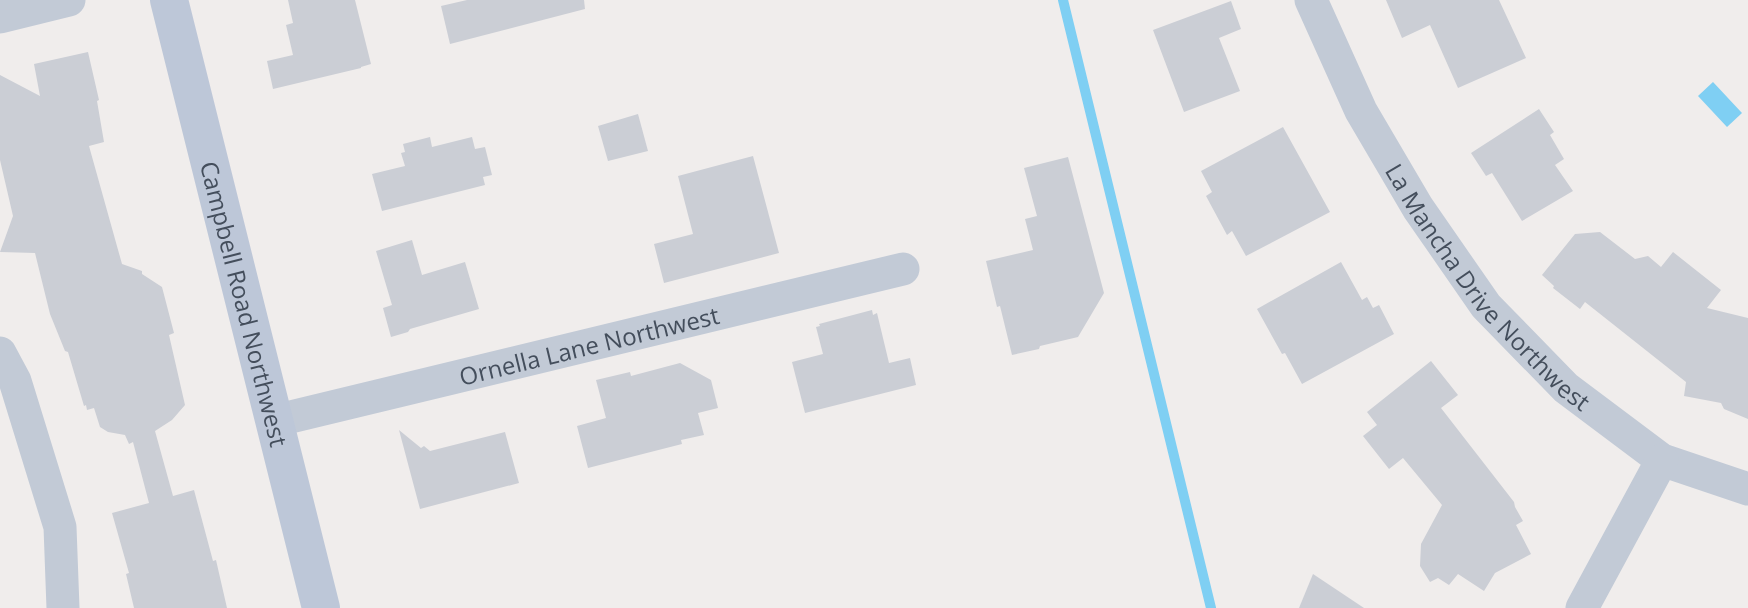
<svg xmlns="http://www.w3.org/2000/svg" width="1748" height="608" viewBox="0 0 1748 608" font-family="'Open Sans',sans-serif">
<rect width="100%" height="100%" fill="#f0edec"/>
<path fill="#7fcff3" d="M 1713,82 L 1742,113 L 1727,127 L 1698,96 Z"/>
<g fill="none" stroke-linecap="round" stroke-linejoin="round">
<path stroke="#7fcff3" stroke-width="10" d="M 1063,0 L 1211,608"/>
</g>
<g fill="#cbced5">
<path d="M 288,0 L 355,0 L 371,64 L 361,67 L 361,68 L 273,89 L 267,61 L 293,55 L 286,25 L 293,23 Z"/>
<path d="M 467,0 L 584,0 L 585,9 L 450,44 L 441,6 Z"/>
<path d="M 1386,0 L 1499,0 L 1526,58 L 1458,88 L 1430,25 L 1402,38 Z"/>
<path d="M 1231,1 L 1241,29 L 1219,38 L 1240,91 L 1184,112 L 1153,30 Z"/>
<path d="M 88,52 L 99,100 L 97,101 L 104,142 L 89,146 L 122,264 L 142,271 L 142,274 L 162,287 L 174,333 L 169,335 L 185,405 L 172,420 L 155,431 L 173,496 L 194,490 L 213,561 L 216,560 L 227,608 L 134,608 L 126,574 L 129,573 L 112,513 L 149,503 L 133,442 L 129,444 L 125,435 L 108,432 L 100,427 L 94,408 L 87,410 L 86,405 L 84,406 L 68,352 L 65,351 L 50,314 L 35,253 L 0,252 L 13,216 L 0,160 L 0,75 L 40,96 L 34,64 Z"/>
<path d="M 1539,109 L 1554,132 L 1550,135 L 1564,159 L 1555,165 L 1573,191 L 1522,221 L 1492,173 L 1486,176 L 1471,153 Z"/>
<path d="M 638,114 L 648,151 L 608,161 L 598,126 Z"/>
<path d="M 1283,127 L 1330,212 L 1246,256 L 1232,231 L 1227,235 L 1206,196 L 1212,192 L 1201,171 Z"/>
<path d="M 430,137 L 432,147 L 472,137 L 475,149 L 485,147 L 492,175 L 483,177 L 485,185 L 382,211 L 372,174 L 405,166 L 401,153 L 405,152 L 403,144 Z"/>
<path d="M 753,156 L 779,253 L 664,283 L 654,244 L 693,234 L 678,176 Z"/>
<path d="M 1068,157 L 1104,293 L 1078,337 L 1040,346 L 1039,349 L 1012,355 L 1000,306 L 997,307 L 986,261 L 1033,250 L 1025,219 L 1037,216 L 1024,168 Z"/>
<path d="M 1600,232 L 1635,259 L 1648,256 L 1661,267 L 1673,252 L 1721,290 L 1707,308 L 1748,318 L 1748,419 L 1724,409 L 1721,403 L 1684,396 L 1686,382 L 1585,302 L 1580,309 L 1553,288 L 1554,286 L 1542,275 L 1575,234 Z"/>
<path d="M 412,240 L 422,275 L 465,262 L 479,309 L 410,329 L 408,332 L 391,337 L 383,308 L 392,305 L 376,251 Z"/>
<path d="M 1341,262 L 1362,300 L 1367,297 L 1373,308 L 1379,305 L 1394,334 L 1302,384 L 1285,353 L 1282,354 L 1257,309 Z"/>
<path d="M 872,310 L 873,315 L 877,313 L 889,363 L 910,358 L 916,385 L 805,413 L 792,362 L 823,354 L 816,327 L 820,326 L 819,324 Z"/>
<path d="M 1431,361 L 1458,395 L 1441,408 L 1514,502 L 1515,507 L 1523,521 L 1516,525 L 1531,554 L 1495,573 L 1484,591 L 1458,574 L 1449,585 L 1438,578 L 1430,582 L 1420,566 L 1421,544 L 1442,505 L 1403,458 L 1389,469 L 1363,436 L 1377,425 L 1367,412 Z"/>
<path d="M 680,363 L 711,380 L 718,408 L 698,413 L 704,435 L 681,440 L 682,444 L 588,468 L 577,426 L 606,418 L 596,380 L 630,372 L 631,376 Z"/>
<path d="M 399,430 L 421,448 L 424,446 L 430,451 L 505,432 L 519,483 L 420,509 Z"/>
<path d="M 1313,574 L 1364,608 L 1299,608 Z"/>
</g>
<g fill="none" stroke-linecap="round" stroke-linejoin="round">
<g stroke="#c2cad6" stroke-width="33">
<path id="s1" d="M 1311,0 L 1361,111 L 1418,208 L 1486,306 L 1566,388 L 1662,460 L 1748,489"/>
<path d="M 0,17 L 69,0"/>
<path d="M 0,353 L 15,381 L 60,527 L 63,608"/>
<path id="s2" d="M 274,421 L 903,269"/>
<path d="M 1582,608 L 1662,460"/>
</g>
<path stroke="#bdc7d8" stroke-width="38" id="s3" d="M 169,0 L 321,608"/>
</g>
<g text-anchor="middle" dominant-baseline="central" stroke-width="7" stroke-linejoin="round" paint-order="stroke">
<g font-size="24" fill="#444e5c" stroke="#fff">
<text stroke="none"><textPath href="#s1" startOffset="340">La Mancha Drive Northwest</textPath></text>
<text stroke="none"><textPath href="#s3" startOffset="313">Campbell Road Northwest</textPath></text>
<text stroke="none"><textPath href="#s2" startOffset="324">Ornella Lane Northwest</textPath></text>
</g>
</g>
</svg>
